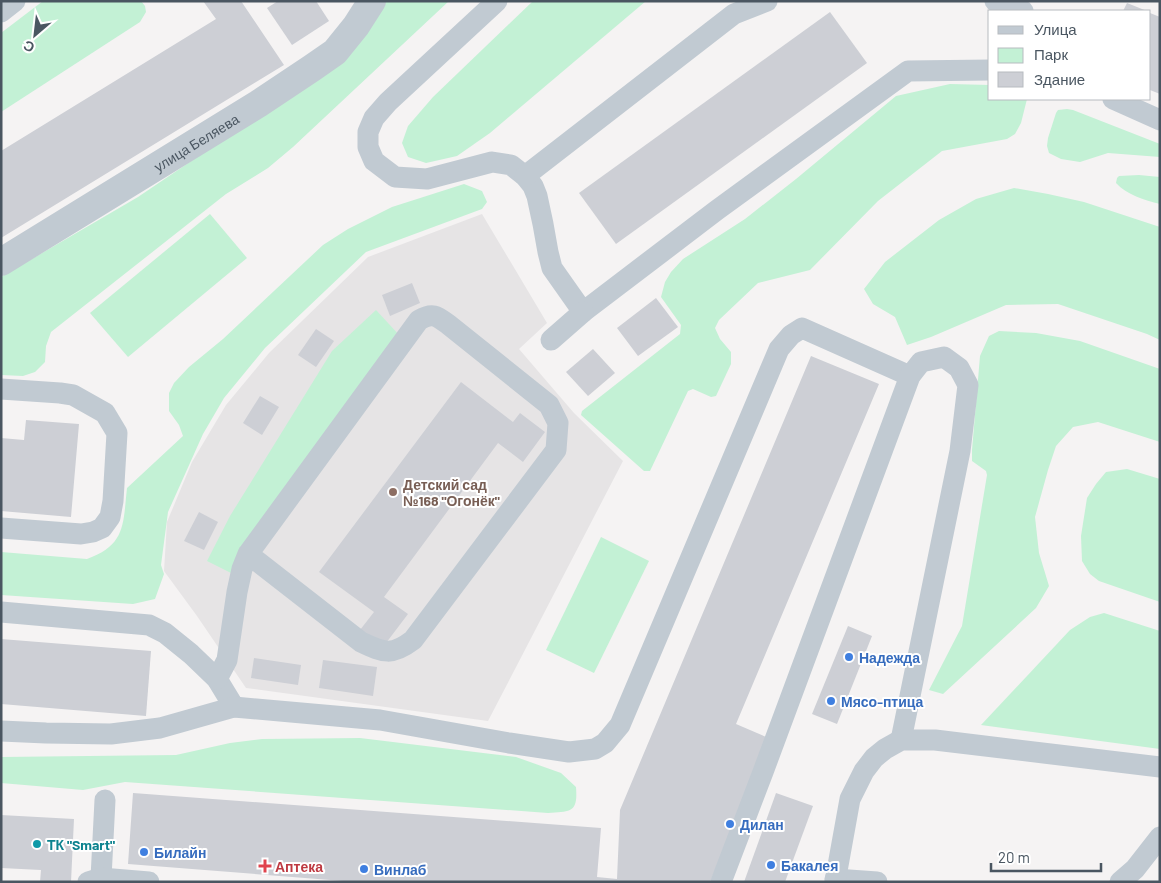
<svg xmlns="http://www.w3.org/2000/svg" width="1161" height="883" viewBox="0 0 1161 883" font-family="Barlow,sans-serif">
<rect width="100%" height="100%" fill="#f5f3f3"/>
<path fill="#e6e4e5" d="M 482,214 L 547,323 L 519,349 L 574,413 L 623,461 L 488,721 L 246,688 L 197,616 L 164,571 L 167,522 L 192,462 L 226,405 L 269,353 L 368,257 Z"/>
<g fill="#c3f1d5">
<path d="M 43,1 L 141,1 L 145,6 L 146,12 L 140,22 L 1,112 L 1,33 Z"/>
<path d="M 385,1 L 449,1 L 293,147 L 268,168 L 226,194 L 51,332 L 46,346 L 45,362 L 35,372 L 23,376 L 1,375 L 1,277 L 138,197 L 341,60 Z"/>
<path d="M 533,1 L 646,1 L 490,133 L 457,156 L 426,163 L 408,157 L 402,143 L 408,126 L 433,97 Z"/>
<path d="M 950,84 L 990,85 L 990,99 L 1027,99 L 1021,123 L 1015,134 L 1007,139 L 942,151 L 878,201 L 810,270 L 758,283 L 719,320 L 715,328 L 720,339 L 731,352 L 731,364 L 716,396 L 711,397 L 693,389 L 688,391 L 650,471 L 644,471 L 581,415 L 582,411 L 680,334 L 681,325 L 661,297 L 665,282 L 671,272 L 683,259 L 745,219 L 796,179 L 896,96 Z"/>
<path d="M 1067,109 L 1073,110 L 1160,144 L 1160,157 L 1108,153 L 1080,162 L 1061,159 L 1049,153 L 1047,146 L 1048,138 L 1056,113 L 1058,110 Z"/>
<path d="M 1139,175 L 1160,177 L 1160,204 C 1144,200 1127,195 1116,183 L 1117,178 L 1119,176 Z"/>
<path d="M 464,184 L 482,191 L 487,202 L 482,209 L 366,252 L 265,348 L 224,398 L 203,434 L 168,512 L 161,565 L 164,574 L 155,599 L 133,604 L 1,595 L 1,552 L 87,559 C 126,545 123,524 127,488 L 183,436 L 179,425 L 169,411 L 169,393 L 174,383 L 189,367 L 223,339 L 323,245 L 348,229 L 392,207 Z"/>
<path d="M 1014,188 L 1048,194 L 1084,202 L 1160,227 L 1160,340 L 1147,334 L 1058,304 L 1006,305 L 931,337 L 907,345 L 895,317 L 873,304 L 864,289 L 885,262 L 939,220 L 976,199 Z"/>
<path d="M 210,214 L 247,258 L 128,357 L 90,313 Z"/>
<path d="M 376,310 L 401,337 L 231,573 L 207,561 L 230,516 L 332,351 Z"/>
<path d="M 999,331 L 1036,333 L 1080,341 L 1160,369 L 1160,442 L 1098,422 L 1073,427 L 1056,446 L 1048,470 L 1035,517 L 1039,553 L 1049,586 L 1036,608 L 943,694 L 929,690 L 962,626 L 987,475 L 986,471 L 972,461 L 972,450 L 980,356 L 989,336 Z"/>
<path d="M 1127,469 L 1160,479 L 1160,602 L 1099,581 L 1090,574 L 1082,561 L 1081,536 L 1087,498 L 1096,484 L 1106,472 Z"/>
<path d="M 601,537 L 649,561 L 594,673 L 546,650 Z"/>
<path d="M 1104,613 L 1160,631 L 1160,749 L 981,725 L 1070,630 L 1090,617 Z"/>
<path d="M 360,738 L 516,757 L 561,773 L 576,787 C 578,813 571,811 548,813 L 125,782 L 83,790 L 1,783 L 1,757 L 176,755 L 230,743 L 262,739 Z"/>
</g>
<g fill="#cdcfd5">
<path d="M 203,1 L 241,1 L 284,65 L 1,238 L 1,151 L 216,19 Z"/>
<path d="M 278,1 L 316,1 L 329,21 L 292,45 L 267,8 Z"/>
<path d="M 1127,3 L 1147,11 L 1123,11 Z"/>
<path d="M 830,12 L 867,63 L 616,244 L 579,193 Z"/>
<path d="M 1150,13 L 1160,17 L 1160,94 L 1150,90 Z"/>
<path d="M 412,283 L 420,303 L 390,316 L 382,295 Z"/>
<path d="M 656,298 L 678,327 L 638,356 L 617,328 Z"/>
<path d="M 316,329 L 334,341 L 316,367 L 298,355 Z"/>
<path d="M 593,349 L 615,373 L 588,396 L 566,372 Z"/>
<path d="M 811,356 L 879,384 L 736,724 L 771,739 L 710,882 L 356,882 L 128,864 L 133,793 L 601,828 L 597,877 L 617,879 L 620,810 Z"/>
<path d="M 461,382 L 513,422 L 520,413 L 545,432 L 523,462 L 498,443 L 384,597 L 408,614 L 383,647 L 360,630 L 374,612 L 319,572 Z"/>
<path d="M 260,396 L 279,407 L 262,435 L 243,423 Z"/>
<path d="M 26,420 L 79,424 L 71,517 L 1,511 L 1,438 L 24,440 Z"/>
<path d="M 199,512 L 218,522 L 204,550 L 184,541 Z"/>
<path d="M 848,626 L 872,636 L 837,724 L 812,714 Z"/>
<path d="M 1,639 L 151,651 L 146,716 L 1,704 Z"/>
<path d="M 254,658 L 301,665 L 298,685 L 251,678 Z"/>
<path d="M 323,660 L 377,667 L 373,696 L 319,688 Z"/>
<path d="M 776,793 L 813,806 L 785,882 L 744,882 Z"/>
<path d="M 1,815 L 74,819 L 71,882 L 40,882 L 41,870 L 1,868 Z"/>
</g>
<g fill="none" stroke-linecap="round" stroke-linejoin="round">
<g stroke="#c1cad2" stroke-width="21">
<path d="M 497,1 L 388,102 L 374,118 L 368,132 L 368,147 L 374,161 L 395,177 L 427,179 L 492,162 L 511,165 L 525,176 L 533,186 L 537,196 L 543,224 L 548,252 L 552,268 L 583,312 L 717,210 L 908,71 L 990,70"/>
<path d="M 995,1 L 1023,11"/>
<path d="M 1,12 L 15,1"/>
<path d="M 1113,99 L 1160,120"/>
<path d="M 525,176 L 734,14 L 767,1"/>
<path d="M 551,340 L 583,312"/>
<path d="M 1,389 L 60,393 L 73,395 L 105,413 L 117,433 L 113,501 L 110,517 L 102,528 L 93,532 L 81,534 L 1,528"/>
<path d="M 1,612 L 149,625 L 165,633 L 191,654 L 217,679 L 234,707"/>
<path d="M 217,679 L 227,660 L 237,592 L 242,569 L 248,554 L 361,642 C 384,653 392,656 413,640 L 556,450 L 558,423 L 549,405 L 449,325 C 437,316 433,312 419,320 L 248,554"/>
<path d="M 1,731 L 46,733 L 111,734 L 160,728 L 234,707 L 380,720 L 509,743 L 569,752 L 595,749 L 605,743 L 620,725 L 779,349 L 791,335 L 802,328 L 910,376"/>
<path d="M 101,878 L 105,800"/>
<path d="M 835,879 L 877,882"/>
<path d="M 88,882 L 101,878 L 149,882"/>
<path d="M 721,882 L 763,772 L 910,376 L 921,362 L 944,357 L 959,368 L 968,385 L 960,451 L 901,740"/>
<path d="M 835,882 L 850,799 L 864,771 L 874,758 L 885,749 L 901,740 L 935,740 L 1160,767"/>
<path d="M 1120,882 L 1135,869 L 1160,837"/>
</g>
<path stroke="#c1cad2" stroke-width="28" id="s1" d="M 1,262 L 258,104 L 312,68 L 335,52 L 356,26 L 372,1"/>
</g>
<circle fill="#8d6e63" stroke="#fff" stroke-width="2" cx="393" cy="492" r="5"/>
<g fill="#3f7fe0" stroke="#fff" stroke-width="2">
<circle cx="849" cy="657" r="5"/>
<circle cx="831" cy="701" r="5"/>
<circle cx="730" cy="824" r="5"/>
<circle cx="144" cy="852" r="5"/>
<circle cx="771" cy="865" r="5"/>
<circle cx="364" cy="869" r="5"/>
</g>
<circle fill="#0f9aa8" stroke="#fff" stroke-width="2" cx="37" cy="844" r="5"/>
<path fill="#e0444e" stroke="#fff" stroke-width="2" d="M262.5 858.5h5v5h5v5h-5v5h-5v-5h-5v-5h5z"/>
<g text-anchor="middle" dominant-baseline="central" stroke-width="4" stroke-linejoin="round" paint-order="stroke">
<g font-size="14" fill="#4a5661" stroke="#fff">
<text stroke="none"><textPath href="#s1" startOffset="229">улица Беляева</textPath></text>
</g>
<g font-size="14" font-weight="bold" fill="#785e54" stroke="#fff" text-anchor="start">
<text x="403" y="484">Детский сад<tspan x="403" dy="16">№168 "Огонёк"</tspan></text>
</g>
<g font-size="14" font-weight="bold" fill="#366cbe" stroke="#fff" text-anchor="start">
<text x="859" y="657">Надежда</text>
<text x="841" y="701">Мясо-птица</text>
<text x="740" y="824">Дилан</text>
<text x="154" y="852">Билайн</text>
<text x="781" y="865">Бакалея</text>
<text x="374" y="869">Винлаб</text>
</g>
<g font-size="14" font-weight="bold" fill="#0d838f" stroke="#fff" text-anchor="start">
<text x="47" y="844">ТК "Smart"</text>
</g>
<g font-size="14" font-weight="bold" fill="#be3a42" stroke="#fff" text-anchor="start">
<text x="275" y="866">Аптека</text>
</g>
</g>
<rect width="1161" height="883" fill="none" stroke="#4a5661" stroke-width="5"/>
<rect x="988" y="10" width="162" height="90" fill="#ffffff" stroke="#b7bbc0"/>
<rect x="998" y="26" width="25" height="8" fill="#c1cad2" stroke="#b7bbc0"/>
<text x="1034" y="35" font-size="15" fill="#4a5661">Улица</text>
<rect x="998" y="48" width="25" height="15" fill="#c3f1d5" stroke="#b7bbc0"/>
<text x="1034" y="60" font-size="15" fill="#4a5661">Парк</text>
<rect x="998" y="72" width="25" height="15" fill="#cdcfd5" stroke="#b7bbc0"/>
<text x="1034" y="85" font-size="15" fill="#4a5661">Здание</text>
<g transform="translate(35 35) rotate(208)" stroke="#ffffff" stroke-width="4" paint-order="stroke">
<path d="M0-4L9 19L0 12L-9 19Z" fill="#4a5661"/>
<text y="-8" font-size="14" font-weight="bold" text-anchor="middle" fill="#4a5661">С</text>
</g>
<path d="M991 863v8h110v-8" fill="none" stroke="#4a5661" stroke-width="2.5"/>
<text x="998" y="863" font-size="15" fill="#4a5661" stroke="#ffffff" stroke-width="4" paint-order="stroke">20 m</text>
</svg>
